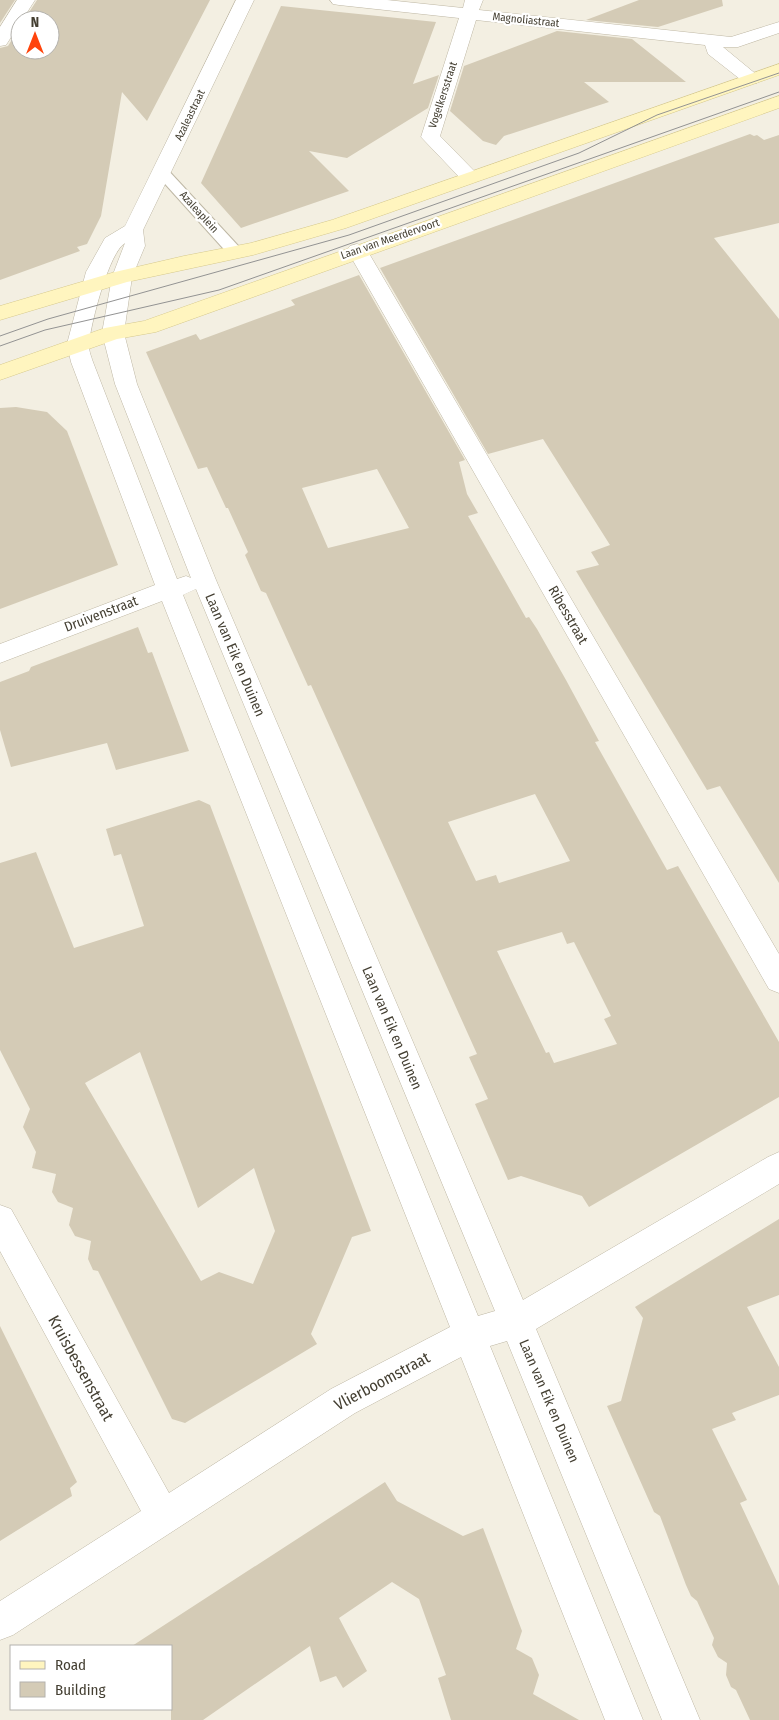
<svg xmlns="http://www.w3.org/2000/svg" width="779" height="1720" viewBox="0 0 779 1720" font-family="'Fira Sans Condensed',sans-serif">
<rect width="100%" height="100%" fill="#f3efe2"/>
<g fill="#d4cbb6" fill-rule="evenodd">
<path d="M 0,0 L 15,0 L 0,23 Z"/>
<path d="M 37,0 L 210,0 L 147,121 L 122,92 L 101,216 L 87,244 L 77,247 L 80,251 L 0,280 L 0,48 L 8,46 L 20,27 L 20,50 L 50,50 L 50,20 L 24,20 Z"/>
<path d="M 639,0 L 722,0 L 723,6 L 658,27 L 586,20 Z"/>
<path d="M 281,6 L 436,22 L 413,84 L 439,75 L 428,108 L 347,158 L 309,151 L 349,191 L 241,228 L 201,183 Z"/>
<path d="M 557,31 L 632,39 L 686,82 L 584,82 L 609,102 L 504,136 L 496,145 L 483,141 L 450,111 L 464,66 Z"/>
<path d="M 750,134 L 754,136 L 757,135 L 764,140 L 779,135 L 779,223 L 714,238 L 779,319 L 779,883 L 720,786 L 707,790 L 576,571 L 599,565 L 591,552 L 610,545 L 543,439 L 488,454 L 380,268 Z"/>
<path d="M 359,275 L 465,460 L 459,462 L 467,494 L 478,513 L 468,516 L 526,618 L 529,617 L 537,629 L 566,680 L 599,741 L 595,742 L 667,870 L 678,866 L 779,1042 L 779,1097 L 589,1207 L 582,1196 L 521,1176 L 508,1180 L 475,1104 L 488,1099 L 469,1057 L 477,1054 L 311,685 L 308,686 L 266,593 L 261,591 L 245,555 L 248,552 L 228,508 L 226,508 L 207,467 L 198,469 L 146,352 L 196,334 L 200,340 L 295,305 L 291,300 ZM 377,469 L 409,528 L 328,548 L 302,488 ZM 535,794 L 570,861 L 499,883 L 496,875 L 476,881 L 448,822 ZM 562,932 L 567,944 L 574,942 L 611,1016 L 604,1019 L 617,1044 L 554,1063 L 549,1052 L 546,1053 L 497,951 Z"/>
<path d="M 16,407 L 47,412 L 67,431 L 118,565 L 0,609 L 0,408 Z"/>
<path d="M 138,627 L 148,653 L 152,652 L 189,751 L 116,770 L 107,743 L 11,767 L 0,730 L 0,682 L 29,671 L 31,667 Z"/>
<path d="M 199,800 L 210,805 L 371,1231 L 352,1237 L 311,1334 L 317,1344 L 185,1423 L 172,1419 L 98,1271 L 93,1270 L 88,1259 L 91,1241 L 75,1236 L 69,1225 L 73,1208 L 58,1202 L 52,1192 L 56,1174 L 32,1168 L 36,1152 L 23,1127 L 30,1109 L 0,1050 L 0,863 L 36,852 L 74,948 L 144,926 L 121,854 L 114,856 L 106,829 ZM 140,1052 L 198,1208 L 254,1168 L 275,1231 L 253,1284 L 219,1272 L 201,1281 L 85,1083 Z"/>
<path d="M 779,1219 L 779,1295 L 747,1307 L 779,1367 L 779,1395 L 732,1413 L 736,1420 L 712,1429 L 747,1500 L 740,1503 L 779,1586 L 779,1720 L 750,1720 L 736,1690 L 731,1687 L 726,1675 L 727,1663 L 718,1657 L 712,1645 L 714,1638 L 697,1601 L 691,1596 L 686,1585 L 660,1516 L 654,1512 L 607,1406 L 621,1401 L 643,1318 L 635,1307 Z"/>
<path d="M 0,1326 L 77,1482 L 70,1488 L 72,1496 L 0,1541 Z"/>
<path d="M 385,1482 L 397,1501 L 463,1536 L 483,1528 L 522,1631 L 516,1649 L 532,1658 L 539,1675 L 533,1694 L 579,1720 L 451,1720 L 438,1678 L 446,1675 L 419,1599 L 392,1582 L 339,1618 L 367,1671 L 343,1688 L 336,1676 L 320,1682 L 310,1646 L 203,1720 L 171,1720 L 171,1646 L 132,1646 Z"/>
</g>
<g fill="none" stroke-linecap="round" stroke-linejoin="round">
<defs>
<path id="lane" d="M 162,168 L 167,169 L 242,250 L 244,253 L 242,256 L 230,256 L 157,175 L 155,172 L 157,169 Z"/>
<g id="street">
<path d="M 17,0 L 35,0 L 6,45 L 0,46 L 0,27 Z"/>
<path d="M 236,0 L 254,0 L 143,230 L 145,246 L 132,277 L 124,333 L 137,384 L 216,580 L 523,1300 L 768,1157 L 779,1152 L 779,1184 L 536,1329 L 700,1720 L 662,1720 L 507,1341 L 490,1346 L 643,1720 L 605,1720 L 461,1357 L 355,1413 L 13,1635 L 0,1640 L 0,1601 L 141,1511 L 0,1251 L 0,1205 L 11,1209 L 169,1493 L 331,1389 L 450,1327 L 162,601 L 0,663 L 0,644 L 155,585 L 71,362 L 67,344 L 86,272 L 105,238 L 125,226 ZM 125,243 L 112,277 L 102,333 L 115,384 L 191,578 L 186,576 L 177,579 L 93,362 C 91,356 88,349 89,343 C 91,323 109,252 125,243 ZM 196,589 L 495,1311 L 478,1316 L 183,595 Z"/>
<path d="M 330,0 L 387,0 L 463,8 L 465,0 L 483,0 L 479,10 L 731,37 L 779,22 L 779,33 L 738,47 L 723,47 L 757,75 L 760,79 L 757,83 L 745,83 L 708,54 L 705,45 L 476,20 L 440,136 L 480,177 L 477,181 L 463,181 L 421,137 L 459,18 L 339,5 L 333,4 Z"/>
<path d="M 357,244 L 364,246 L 367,250 L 779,954 L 779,993 L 769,989 L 347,250 L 350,246 Z"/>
</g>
<g id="secondary">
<path d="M 779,64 L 779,75 L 346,228 L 253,255 L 127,282 L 0,320 L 0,306 L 115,272 L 184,256 L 251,243 L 332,220 Z"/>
<path d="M 779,96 L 779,108 L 156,332 L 117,339 L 0,380 L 0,365 L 105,328 L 144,321 Z"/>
</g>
</defs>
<use href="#lane" stroke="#beb7a4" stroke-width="2"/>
<use href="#street" stroke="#beb7a4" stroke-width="1"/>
<use href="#secondary" stroke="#d6c98d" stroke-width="1"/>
<use href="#lane" fill="#fff" fill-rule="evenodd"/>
<use href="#street" fill="#fff" fill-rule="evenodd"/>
<use href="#secondary" fill="#fff5bf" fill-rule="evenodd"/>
<g stroke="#939393" stroke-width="1">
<path d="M 0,336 L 48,319 L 349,235 L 579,153 L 657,115 L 779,73"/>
<path d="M 0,346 L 45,330 L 219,290 L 779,92"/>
</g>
</g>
<g text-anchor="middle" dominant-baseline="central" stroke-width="4.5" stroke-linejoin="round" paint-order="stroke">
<g font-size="11" fill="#443f32" stroke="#fff">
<text transform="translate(526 20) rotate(6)">Magnoliastraat</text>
<text transform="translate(443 95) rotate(-72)">Vogelkersstraat</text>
<text transform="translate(190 115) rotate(-64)">Azaleastraat</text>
<text transform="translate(199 212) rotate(48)">Azaleaplein</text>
<text transform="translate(390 239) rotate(-19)">Laan van Meerdervoort</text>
</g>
<g font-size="14" fill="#443f32" stroke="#fff">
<text transform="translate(101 614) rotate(-21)">Druivenstraat</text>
<text transform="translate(568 615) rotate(60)">Ribesstraat</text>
<text transform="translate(235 655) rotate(67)">Laan van Eik en Duinen</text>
<text transform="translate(392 1028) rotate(67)">Laan van Eik en Duinen</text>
<text transform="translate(549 1401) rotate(67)">Laan van Eik en Duinen</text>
</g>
<g font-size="16" fill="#443f32" stroke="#fff">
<text transform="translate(81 1368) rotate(61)">Kruisbessenstraat</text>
<text transform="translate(382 1381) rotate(-28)">Vlierboomstraat</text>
</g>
</g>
<rect x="10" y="1645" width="162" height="65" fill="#ffffff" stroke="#b4b2ad"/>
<rect x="20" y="1661" width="25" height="8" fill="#fff5bf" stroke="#b4b2ad"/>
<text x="55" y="1670" font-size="15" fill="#443f32">Road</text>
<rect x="20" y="1682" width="25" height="15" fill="#d4cbb6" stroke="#b4b2ad"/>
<text x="55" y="1695" font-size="15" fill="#443f32">Building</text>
<g transform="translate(35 35)"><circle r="24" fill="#ffffff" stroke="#b4b2ad"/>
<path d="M0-4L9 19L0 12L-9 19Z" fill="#ff440c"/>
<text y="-8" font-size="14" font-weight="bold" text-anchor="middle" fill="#443f32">N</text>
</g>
</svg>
